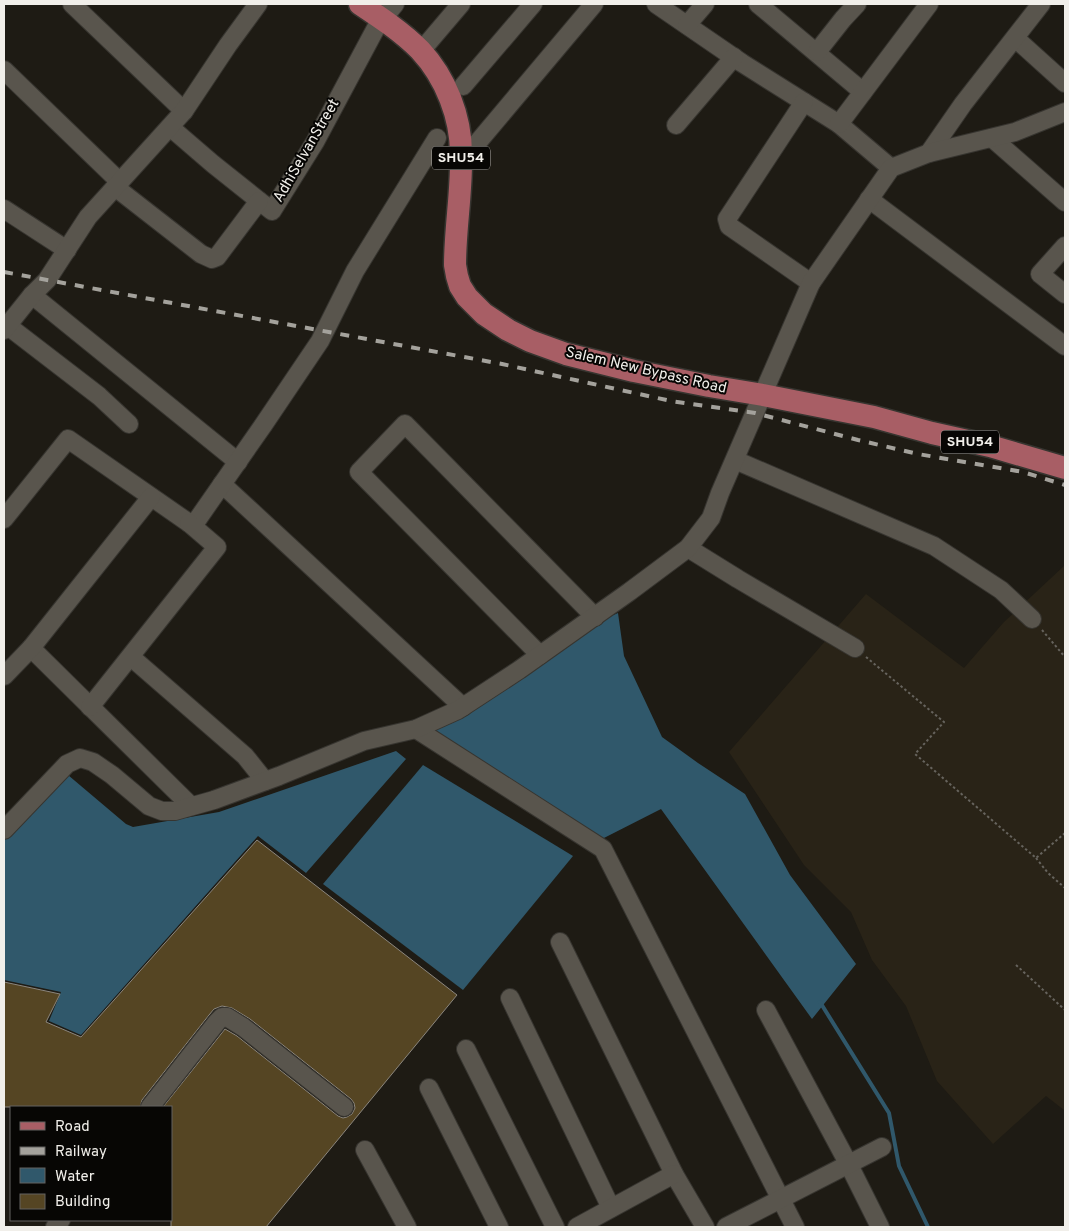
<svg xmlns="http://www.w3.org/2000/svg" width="1069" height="1231" viewBox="0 0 1069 1231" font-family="Overpass,sans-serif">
<rect width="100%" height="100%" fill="#1e1b14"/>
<path fill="#292317" d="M 1065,565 L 1065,1110 L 1064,1110 L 1046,1096 L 993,1144 L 937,1081 L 906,1006 L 872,960 L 851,912 L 804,865 L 729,752 L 866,594 L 964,668 L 1004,622 Z"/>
<g fill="#30586b">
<path d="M 618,613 L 624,656 L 662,737 L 698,763 L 745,794 L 790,875 L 856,964 L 812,1019 L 661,809 L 600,840 L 430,733 L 497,693 L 593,624 Z"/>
<path d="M 396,751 L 406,759 L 306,873 L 258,836 L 81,1035 L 49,1021 L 61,992 L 4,980 L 4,837 L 68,775 L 126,824 L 133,827 L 219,812 Z"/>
<path d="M 423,765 L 573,856 L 463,990 L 323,884 Z"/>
</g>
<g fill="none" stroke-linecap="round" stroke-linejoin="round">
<path stroke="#30586b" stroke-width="4" d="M 820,1002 L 889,1113 L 899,1166 L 928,1227"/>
</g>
<path fill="#554523" stroke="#8b867e" d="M 257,840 L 457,995 L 266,1227 L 171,1227 L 171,1107 L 163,1107 L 225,1029 L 237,1036 L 338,1116 L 343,1118 L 347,1117 L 352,1114 L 355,1108 L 354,1103 L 351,1099 L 250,1019 L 232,1008 L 222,1006 L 214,1009 L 209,1015 L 142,1100 L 140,1107 L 4,1107 L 4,982 L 60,994 L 46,1022 L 81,1037 Z"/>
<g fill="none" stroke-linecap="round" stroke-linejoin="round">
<defs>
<g id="minor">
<path d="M 72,4 L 184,111"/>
<path d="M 656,4 L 742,63 L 839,124 L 891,168"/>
<path d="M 758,4 L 863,92"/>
<path d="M 687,25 L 705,4"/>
<path d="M 1015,38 L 1065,83"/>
<path d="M 421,51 L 461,4"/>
<path d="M 817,52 L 843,19 L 857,4"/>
<path d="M 4,70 L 120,182"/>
<path d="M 463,86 L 533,4"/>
<path d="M 804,102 L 727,219 L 729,226 L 811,283"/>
<path d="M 839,124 L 929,4"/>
<path d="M 676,125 L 734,57"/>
<path d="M 170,127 L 213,164 L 272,211 L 315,142 L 377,26 L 395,4"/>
<path d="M 992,138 L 1065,202"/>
<path d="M 473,148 L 594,4"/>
<path d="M 929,153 L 963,104 L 1041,4"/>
<path d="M 115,187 L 201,254 L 212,259 L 217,257 L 259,201"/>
<path d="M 869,199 L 1065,346"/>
<path d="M 4,209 L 67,250"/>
<path d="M 1065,246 L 1040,274 L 1065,294"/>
<path d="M 32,295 L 238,462"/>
<path d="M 8,326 L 99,396 L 129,424"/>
<path d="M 4,330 L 32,295 L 47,280 L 88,217 L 184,111 L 228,45 L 258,4"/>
<path d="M 735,460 L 934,546 L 1001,590 L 1032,619"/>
<path d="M 222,484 L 463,707"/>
<path d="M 4,519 L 68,439 L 189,523 L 195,523 L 264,424 L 320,341 L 355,271 L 437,138"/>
<path d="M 688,548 L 738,579 L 855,648"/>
<path d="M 31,648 L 191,806"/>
<path d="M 540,655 L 359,472 L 405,424 L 595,617"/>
<path d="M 131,657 L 222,736 L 245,756 L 265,781"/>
<path d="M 4,676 L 31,648 L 151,497"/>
<path d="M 90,707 L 217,547 L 189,523"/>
<path d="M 416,729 L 603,849 L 795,1227"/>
<path d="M 4,830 L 67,764 L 80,758 L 93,762 L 112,775 L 149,806 L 162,811 L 175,811 L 214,800 L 279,776 L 364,741 L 416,729 L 458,710 L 519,670 L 629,592 L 688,548 L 711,518 L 720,493 L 811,283 L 891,168 L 929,153 L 1015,132 L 1065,112"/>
<path d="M 560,942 L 674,1174 L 705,1227"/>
<path d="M 510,998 L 611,1208"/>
<path d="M 766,1010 L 849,1165 L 880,1227"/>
<path d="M 466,1049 L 555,1227"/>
<path d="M 429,1088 L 499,1227"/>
<path d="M 150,1107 L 217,1022 L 222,1017 L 227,1017 L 243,1027 L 344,1107"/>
<path d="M 365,1150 L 407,1227"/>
<path d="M 55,1227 L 61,1220"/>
<path d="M 577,1227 L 674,1174"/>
<path d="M 726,1227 L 882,1147"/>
</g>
<path id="major" d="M 360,4 C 381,18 402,32 420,50 C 446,78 461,117 461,154 C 462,191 455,228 455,265 L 457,276 L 460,286 L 467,297 L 484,314 L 508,330 L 530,341 L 566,354 L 634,371 L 709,386 L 763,395 L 874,417 L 932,433 L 990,446 L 1065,468"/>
</defs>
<use href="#minor" stroke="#373530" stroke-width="20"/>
<use href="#major" stroke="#373530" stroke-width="25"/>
<g stroke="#66635d" stroke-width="2" stroke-dasharray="2.5 2.5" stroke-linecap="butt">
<path d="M 1042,630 L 1065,657"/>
<path d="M 866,657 L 944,722 L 915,754 L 1036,858 L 1065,833"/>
<path d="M 1036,858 L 1048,873 L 1065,888"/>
<path d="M 1016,965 L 1065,1010"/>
</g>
<use href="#minor" stroke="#59554d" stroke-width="18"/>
<use href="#major" stroke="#a85e65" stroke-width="22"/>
<path stroke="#a4a29c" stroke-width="4" stroke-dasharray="9 9" stroke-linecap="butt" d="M 4,272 L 502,364 L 671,401 L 755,413 L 858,440 L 918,454 L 1023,472 L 1065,485"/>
</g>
<g text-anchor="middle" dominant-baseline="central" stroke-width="4" stroke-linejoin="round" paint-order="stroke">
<g fill="#070604" stroke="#aba9a5" stroke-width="1">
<rect x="432" y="146.5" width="58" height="23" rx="4"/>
<rect x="941" y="430.5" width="58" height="23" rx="4"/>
</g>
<g font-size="14" font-weight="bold" fill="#f1efea">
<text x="461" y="158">SHU54</text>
<text x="970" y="442">SHU54</text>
</g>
<g font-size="15" fill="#f1efea" stroke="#070604">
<text transform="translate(307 151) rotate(-60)">AdhiSelvanStreet</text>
<text transform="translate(646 371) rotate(13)">Salem New Bypass Road</text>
</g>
</g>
<rect width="1069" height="1231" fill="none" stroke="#f1efea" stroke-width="10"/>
<rect x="10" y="1106" width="162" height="115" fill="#070604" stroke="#656360"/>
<rect x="20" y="1122" width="25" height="8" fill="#a85e65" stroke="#656360"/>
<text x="55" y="1131" font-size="15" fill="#f1efea">Road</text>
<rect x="20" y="1147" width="25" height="8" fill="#a4a29c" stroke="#656360"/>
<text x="55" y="1156" font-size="15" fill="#f1efea">Railway</text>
<rect x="20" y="1168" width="25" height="15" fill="#30586b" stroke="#656360"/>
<text x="55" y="1181" font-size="15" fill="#f1efea">Water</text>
<rect x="20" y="1194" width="25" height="15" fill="#554523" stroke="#656360"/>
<text x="55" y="1206" font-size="15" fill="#f1efea">Building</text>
</svg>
